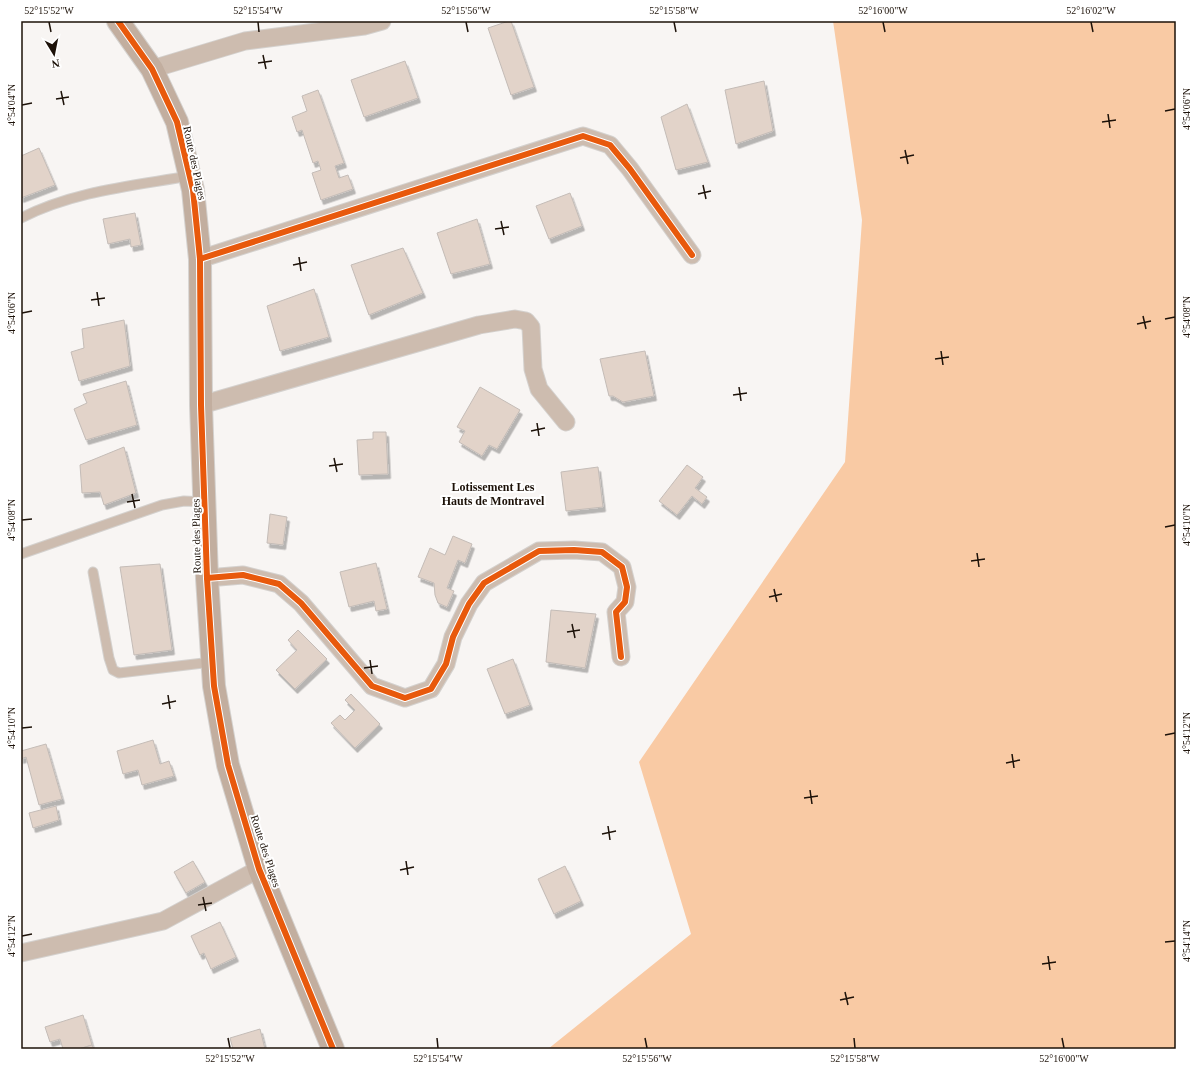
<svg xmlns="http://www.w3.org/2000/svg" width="1197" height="1070" viewBox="0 0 1197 1070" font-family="Georgia,serif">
<defs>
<filter id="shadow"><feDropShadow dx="2.5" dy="4.5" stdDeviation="0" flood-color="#0004"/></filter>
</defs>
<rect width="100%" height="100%" fill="#f8f5f3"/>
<path fill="#f9caa4" d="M 833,21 L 1176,21 L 1176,1049 L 548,1049 L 691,934 L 639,762 L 845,462 L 862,220 Z"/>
<g fill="#e2d3c9" stroke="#c4bcb7" filter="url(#shadow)">
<path d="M 509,21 L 511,21 L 534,87 L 511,95 L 488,28 Z"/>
<path d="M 405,61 L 418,98 L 364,117 L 351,80 Z"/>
<path d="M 764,81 L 773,131 L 736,144 L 725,90 Z"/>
<path d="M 318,90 L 344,163 L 335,166 L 339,178 L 348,175 L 353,189 L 321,200 L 312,173 L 321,170 L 318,161 L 313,163 L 302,130 L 297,132 L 292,117 L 307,111 L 302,96 Z"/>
<path d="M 687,104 L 708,162 L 676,170 L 661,117 Z"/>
<path d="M 39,148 L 55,185 L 21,198 L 21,156 Z"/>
<path d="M 570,193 L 582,226 L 549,239 L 536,206 Z"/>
<path d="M 135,213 L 141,245 L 131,247 L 130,239 L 108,244 L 103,219 Z"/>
<path d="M 477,219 L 490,264 L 451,274 L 437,233 Z"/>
<path d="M 403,248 L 423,293 L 369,315 L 351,265 Z"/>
<path d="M 314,289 L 329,337 L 280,351 L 267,306 Z"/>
<path d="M 124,320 L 130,366 L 79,381 L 71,352 L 84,348 L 82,329 Z"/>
<path d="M 645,351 L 654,396 L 623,402 L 613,396 L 609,396 L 600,359 Z"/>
<path d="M 126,381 L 137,425 L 86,440 L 74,409 L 87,403 L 83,394 Z"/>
<path d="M 480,387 L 520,410 L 497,449 L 489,445 L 482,456 L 459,442 L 465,431 L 457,427 Z"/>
<path d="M 373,432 L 386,432 L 388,474 L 359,475 L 357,440 L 373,439 Z"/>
<path d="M 124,447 L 136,493 L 104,505 L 100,492 L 82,493 L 80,465 Z"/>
<path d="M 687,465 L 703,477 L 695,488 L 707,497 L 702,504 L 692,496 L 677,515 L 659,501 Z"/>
<path d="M 598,467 L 603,507 L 566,511 L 561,472 Z"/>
<path d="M 270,514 L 287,517 L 283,545 L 267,543 Z"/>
<path d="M 453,536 L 472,544 L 465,563 L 458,560 L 447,588 L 454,591 L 447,607 L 438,603 L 435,595 L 434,583 L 418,577 L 430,548 L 445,555 Z"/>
<path d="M 376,563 L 387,609 L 376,611 L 374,601 L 349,607 L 340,572 Z"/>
<path d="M 160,564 L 172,650 L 134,655 L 120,567 Z"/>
<path d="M 551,610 L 596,614 L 585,668 L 546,662 Z"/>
<path d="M 298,630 L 327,659 L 295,689 L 276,670 L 297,650 L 288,640 Z"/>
<path d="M 513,659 L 530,705 L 505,714 L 487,669 Z"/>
<path d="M 351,694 L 380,724 L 355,748 L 331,723 L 340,715 L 345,720 L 355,710 L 345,700 Z"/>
<path d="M 153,740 L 160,764 L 169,761 L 174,776 L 142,785 L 138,770 L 123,774 L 117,751 Z"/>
<path d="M 46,744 L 62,799 L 39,805 L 26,757 L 21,759 L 21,751 Z"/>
<path d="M 56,806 L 59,820 L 33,828 L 29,813 Z"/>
<path d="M 193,861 L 205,882 L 186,893 L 174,872 Z"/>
<path d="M 565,866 L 581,901 L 554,914 L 538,879 Z"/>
<path d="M 220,922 L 236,957 L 211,969 L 204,953 L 200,955 L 191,936 Z"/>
<path d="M 83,1015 L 92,1045 L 79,1049 L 63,1049 L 60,1039 L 50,1042 L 45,1027 Z"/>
<path d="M 260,1029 L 265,1049 L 233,1049 L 230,1038 Z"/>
<path d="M 92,1045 L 94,1049 L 79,1049 Z"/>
</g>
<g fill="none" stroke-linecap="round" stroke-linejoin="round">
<defs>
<g id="lane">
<path d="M 21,218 C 74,191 132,186 189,176"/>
<path d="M 21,554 L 162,505 L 184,501 L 205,502"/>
<path d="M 93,572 L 109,658 L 113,670 L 119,673 L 212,662"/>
</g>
<g id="street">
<path d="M 152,69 L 245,41 L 364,26 L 382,21"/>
<path d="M 200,259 L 583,136 L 610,145 L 630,169 L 692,255"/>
<path d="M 201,405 L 479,325 L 515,319 L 526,321 L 531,327 L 533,369 L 539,389 L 566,422"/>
<path d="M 207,578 L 243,575 L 279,584 L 301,603 L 372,686 L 405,698 L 431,689 L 446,664 L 453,637 L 469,604 L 484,583 L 539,551 L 574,550 L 602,552 L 622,567 L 627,587 L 625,602 L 616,612 L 621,657"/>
<path d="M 21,953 L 163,921 L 259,869"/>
</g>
<path id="secondary" d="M 118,21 L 152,69 L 177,122 L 193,190 L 200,259 L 201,405 L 207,578 L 214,686 L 228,765 L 259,869 L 333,1049"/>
</defs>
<use href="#lane" stroke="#d4d1ce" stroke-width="11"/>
<use href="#street" stroke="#d4d1ce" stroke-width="19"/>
<use href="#secondary" stroke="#d4d1ce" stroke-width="24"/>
<use href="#lane" stroke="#cdbcaf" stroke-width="9"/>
<use href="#street" stroke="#cdbcaf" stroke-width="17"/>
<use href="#secondary" stroke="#c2ae9f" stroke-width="22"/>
<defs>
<g id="cycleway">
<path d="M 118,21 L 152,69 L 177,122 L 193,190 L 200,259 L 201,405 L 207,578 L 214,686 L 228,765 L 259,869 L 333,1049"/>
<path d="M 200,259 L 583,136 L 610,145 L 630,169 L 692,255"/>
<path d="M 207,578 L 243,575 L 279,584 L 301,603 L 372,686 L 405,698 L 431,689 L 446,664 L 453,637 L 469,604 L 484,583 L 539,551 L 574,550 L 602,552 L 622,567 L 627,587 L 625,602 L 616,612 L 621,657"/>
</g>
</defs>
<use href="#cycleway" stroke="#fff" stroke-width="8"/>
<use href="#cycleway" stroke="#e8590c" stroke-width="6"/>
</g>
<path fill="none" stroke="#1d1209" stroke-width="1.5" d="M 49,22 L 51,32M 258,22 L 259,32M 466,22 L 468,32M 674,22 L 676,32M 883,22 L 885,32M 1091,22 L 1093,32M 263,55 L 266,69M 258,63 L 272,61M 61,91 L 64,105M 56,99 L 69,97M 22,105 L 32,103M 1165,111 L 1175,109M 1108,114 L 1110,128M 1102,122 L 1116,120M 905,150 L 908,164M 900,158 L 914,155M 703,185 L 706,199M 698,194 L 711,191M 501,221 L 504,235M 495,229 L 509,227M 299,257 L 301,271M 293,265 L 307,262M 97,292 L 99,306M 91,300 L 105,298M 22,313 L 32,311M 1143,316 L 1146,329M 1165,319 L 1175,317M 1137,324 L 1151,321M 941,351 L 943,365M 935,359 L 949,357M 739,387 L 741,401M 733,395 L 747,393M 537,423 L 539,436M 531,431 L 545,428M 334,458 L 337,472M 329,466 L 343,464M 132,494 L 135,508M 127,502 L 140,500M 22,520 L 32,519M 1165,527 L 1175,525M 977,553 L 979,567M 971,561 L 985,559M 774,589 L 777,602M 769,597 L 782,594M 572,624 L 575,638M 567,632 L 580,630M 370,660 L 372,674M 364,668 L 378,666M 168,695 L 170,709M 162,704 L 176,701M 22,728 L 32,727M 1165,735 L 1175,733M 1012,754 L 1014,768M 1006,763 L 1020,760M 810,790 L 812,804M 804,798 L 818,796M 608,826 L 610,840M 602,834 L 616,831M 406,861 L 408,875M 400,870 L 414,867M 203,897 L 206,911M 198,905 L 212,903M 22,936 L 32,934M 1165,942 L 1175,941M 1048,956 L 1050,970M 1042,964 L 1056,962M 845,992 L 848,1005M 840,1000 L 854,997M 228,1038 L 230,1048M 437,1038 L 438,1048M 645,1038 L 647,1048M 854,1038 L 855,1048M 1062,1038 L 1064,1048"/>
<g text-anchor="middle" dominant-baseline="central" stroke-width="4" stroke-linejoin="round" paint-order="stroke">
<g font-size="11" fill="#1d1209" stroke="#fff">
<text transform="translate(195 163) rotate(78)">Route des Plages</text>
<text transform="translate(196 536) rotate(-91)">Route des Plages</text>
<text transform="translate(266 851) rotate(72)">Route des Plages</text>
</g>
<g font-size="12" font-weight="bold" fill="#1d1209" stroke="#fff">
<text x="493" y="487">Lotissement Les<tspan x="493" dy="14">Hauts de Montravel</tspan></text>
</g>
</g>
<rect width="1197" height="1070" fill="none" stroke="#ffffff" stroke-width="44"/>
<g transform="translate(54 54) rotate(170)" stroke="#ffffff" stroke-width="3" paint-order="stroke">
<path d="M0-3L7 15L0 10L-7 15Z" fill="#1d1209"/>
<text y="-6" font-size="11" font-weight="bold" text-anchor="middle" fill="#1d1209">N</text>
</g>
<rect x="22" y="22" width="1153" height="1026" fill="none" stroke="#1d1209" stroke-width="1.5"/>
<g font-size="10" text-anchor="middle" fill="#1d1209">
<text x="49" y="14">52°15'52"W</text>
<text x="258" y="14">52°15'54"W</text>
<text x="466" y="14">52°15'56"W</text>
<text x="674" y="14">52°15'58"W</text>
<text x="883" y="14">52°16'00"W</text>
<text x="1091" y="14">52°16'02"W</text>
<text transform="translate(11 105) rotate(-90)" y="4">4°54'04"N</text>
<text transform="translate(1186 109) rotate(-90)" y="4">4°54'06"N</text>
<text transform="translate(11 313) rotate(-90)" y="4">4°54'06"N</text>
<text transform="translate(1186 317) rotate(-90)" y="4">4°54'08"N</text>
<text transform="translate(11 520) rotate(-90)" y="4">4°54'08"N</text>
<text transform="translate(1186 525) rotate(-90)" y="4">4°54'10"N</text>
<text transform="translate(11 728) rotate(-90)" y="4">4°54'10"N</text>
<text transform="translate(1186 733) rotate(-90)" y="4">4°54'12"N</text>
<text transform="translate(11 936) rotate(-90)" y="4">4°54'12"N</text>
<text transform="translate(1186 941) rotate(-90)" y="4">4°54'14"N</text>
<text x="230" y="1062">52°15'52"W</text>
<text x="438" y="1062">52°15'54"W</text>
<text x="647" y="1062">52°15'56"W</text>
<text x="855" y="1062">52°15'58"W</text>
<text x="1064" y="1062">52°16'00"W</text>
</g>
</svg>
